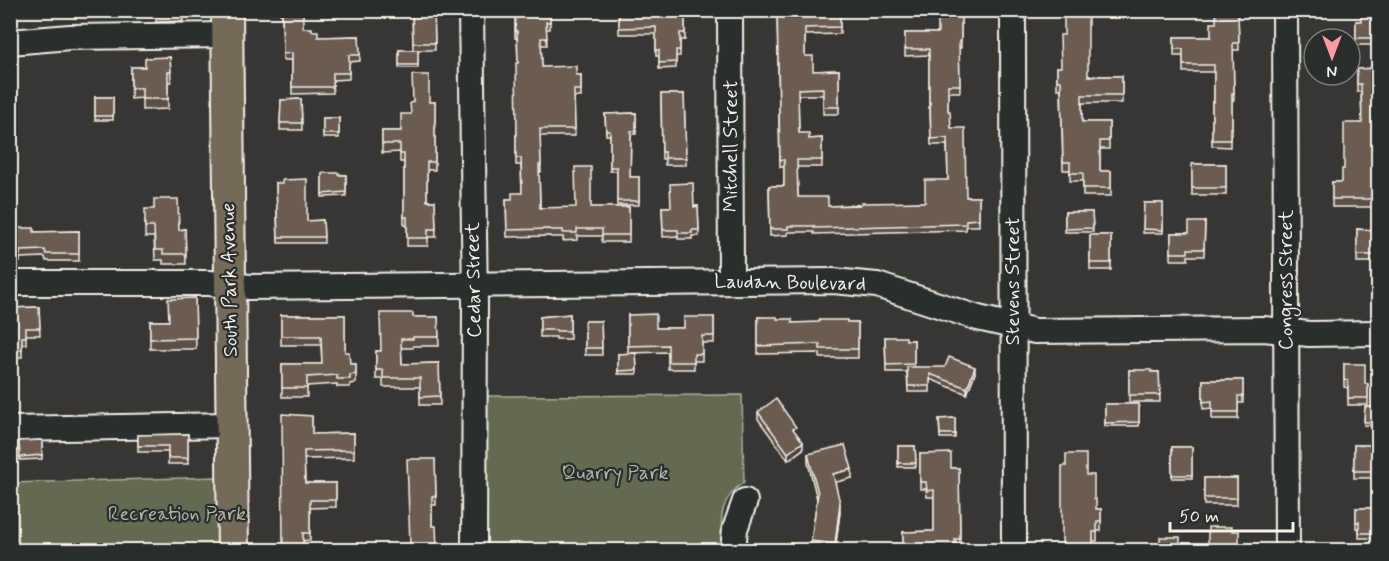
<svg xmlns="http://www.w3.org/2000/svg" width="1389" height="561" viewBox="0 0 1389 561" font-family="Mynerve,sans-serif">
<rect width="100%" height="100%" fill="#373635"/>
<filter id="ink" filterUnits="userSpaceOnUse"><feTurbulence type="fractalNoise" baseFrequency=".0167" numOctaves="2"/><feDisplacementMap in="SourceGraphic" scale="12" xChannelSelector="R" yChannelSelector="G"/><feConvolveMatrix kernelMatrix="1 2 1 2 8 2 1 2 1" color-interpolation-filters="sRGB"/></filter>
<g filter="url(#ink)">
<g fill="#646b51" stroke="#acae9c" stroke-width="1.5">
<path d="M 742,395 L 744,482 C 717,501 721,521 722,550 L 487,550 L 487,396 Z"/>
<path d="M 217,477 L 218,550 L 11,550 L 11,483 Z"/>
</g>
<g fill="none" stroke-linecap="round" stroke-linejoin="round">
<defs>
<g id="minor">
<path d="M 471,10 L 475,304 L 474,550"/>
<path d="M 730,10 L 731,281"/>
<path d="M 1013,10 L 1014,550"/>
<path d="M 1285,10 L 1287,550"/>
<path d="M 10,42 L 70,37 L 227,35"/>
<path d="M 10,283 L 209,283 L 250,287 L 833,281 L 877,285 L 978,318 L 1035,331 L 1264,329 L 1309,334 L 1378,333"/>
<path d="M 10,429 L 231,425"/>
<path d="M 733,550 L 735,529 L 745,501"/>
</g>
<path id="major" d="M 227,10 L 233,550"/>
</defs>
<use href="#minor" stroke="#f4f1e8" stroke-width="28"/>
<use href="#major" stroke="#f4f1e8" stroke-width="34"/>
<use href="#minor" stroke="#2a2d2e" stroke-width="24"/>
<use href="#major" stroke="#736b5a" stroke-width="30"/>
</g>
<g fill="#5b4f46" stroke="#f4f1e8" stroke-width="1.5">
<rect x="81" y="10" width="20" height="2"/>
<path d="M 156,10 L 187,10 L 187,16 L 183,16 L 183,21 L 156,22 Z"/>
<path d="M 280,10 L 303,10 L 303,28 L 312,31 L 318,37 L 359,36 L 360,61 L 349,62 L 349,79 L 333,80 L 333,93 L 292,94 L 292,60 L 283,60 L 282,14 L 280,14 Z"/>
<path d="M 412,10 L 434,10 L 435,50 L 418,50 L 418,68 L 399,68 L 399,50 L 413,50 Z"/>
<path d="M 550,10 L 550,29 L 546,29 L 547,45 L 541,45 L 542,67 L 576,75 L 581,75 L 581,97 L 574,97 L 575,136 L 540,136 L 541,172 L 539,172 L 540,208 L 629,207 L 629,242 L 602,242 L 602,236 L 577,236 L 577,240 L 563,241 L 563,237 L 551,237 L 550,236 L 507,237 L 506,199 L 512,199 L 522,193 L 521,165 L 516,165 L 516,135 L 517,135 L 518,63 L 517,38 L 515,38 L 515,17 Z"/>
<path d="M 619,10 L 685,10 L 685,40 L 680,40 L 680,56 L 676,56 L 676,68 L 659,69 L 659,56 L 656,56 L 656,34 L 619,34 Z"/>
<path d="M 777,10 L 840,10 L 840,34 L 805,35 L 805,56 L 813,71 L 839,70 L 839,114 L 823,114 L 823,95 L 798,95 L 799,133 L 809,139 L 822,138 L 822,167 L 797,167 L 798,197 L 828,206 L 925,202 L 948,180 L 947,145 L 931,145 L 930,108 L 929,108 L 929,55 L 905,56 L 905,33 L 938,33 L 961,10 L 961,48 L 959,48 L 960,92 L 948,92 L 948,111 L 951,128 L 966,197 L 979,197 L 979,226 L 966,226 L 966,230 L 814,234 L 814,232 L 788,232 L 788,235 L 770,236 L 769,186 L 784,186 L 784,167 L 780,167 Z"/>
<path d="M 1378,10 L 1378,45 L 1356,45 L 1356,21 L 1361,21 Z"/>
<path d="M 1232,13 L 1238,13 L 1239,50 L 1233,50 L 1234,100 L 1232,100 L 1232,135 L 1230,135 L 1230,147 L 1212,146 L 1212,102 L 1214,102 L 1214,72 L 1183,72 L 1183,56 L 1174,56 L 1174,37 L 1211,37 L 1216,23 Z"/>
<path d="M 170,57 L 171,82 L 168,82 L 168,109 L 142,110 L 142,98 L 131,99 L 131,67 L 145,67 Z"/>
<path d="M 1057,67 L 1088,76 L 1122,76 L 1122,103 L 1082,103 L 1082,122 L 1109,122 L 1109,149 L 1100,149 L 1100,171 L 1111,171 L 1111,196 L 1083,196 L 1083,181 L 1070,181 L 1070,170 L 1063,170 L 1061,89 L 1057,89 Z"/>
<path d="M 1378,68 L 1378,203 L 1373,203 L 1373,207 L 1332,207 L 1332,182 L 1342,182 L 1362,123 L 1361,92 L 1357,92 L 1357,69 Z"/>
<path d="M 661,94 L 684,94 L 686,165 L 665,165 L 665,159 L 662,159 Z"/>
<rect x="95" y="97" width="18" height="23"/>
<path d="M 301,99 L 302,130 L 280,130 L 281,100 Z"/>
<path d="M 429,102 L 435,102 L 435,170 L 427,170 L 427,201 L 435,201 L 436,237 L 428,237 L 428,246 L 407,246 L 407,225 L 404,225 L 404,162 L 400,162 L 400,152 L 382,153 L 382,131 L 401,131 L 411,114 Z"/>
<path d="M 636,113 L 636,134 L 631,134 L 630,177 L 639,177 L 639,205 L 617,205 L 617,171 L 610,171 L 610,135 L 606,135 L 605,114 Z"/>
<rect x="323" y="118" width="16" height="20"/>
<rect x="1192" y="164" width="34" height="31"/>
<path d="M 322,173 L 346,175 L 346,196 L 322,197 Z"/>
<path d="M 276,183 L 307,221 L 323,220 L 324,243 L 278,243 Z"/>
<path d="M 1144,203 L 1163,203 L 1163,233 L 1143,233 Z"/>
<path d="M 698,206 L 699,236 L 692,236 L 692,239 L 678,239 L 678,236 L 663,237 L 662,207 Z"/>
<path d="M 154,209 L 179,230 L 185,229 L 186,264 L 163,264 L 163,260 L 155,260 L 154,237 L 145,237 L 145,220 Z"/>
<path d="M 1065,212 L 1092,212 L 1093,232 L 1065,232 Z"/>
<path d="M 1205,222 L 1204,256 L 1188,256 L 1188,260 L 1171,260 L 1171,233 L 1189,233 Z"/>
<path d="M 10,228 L 34,232 L 79,231 L 79,261 L 46,261 L 45,257 L 20,258 L 20,262 L 10,262 Z"/>
<path d="M 1357,229 L 1378,231 L 1378,262 L 1357,262 Z"/>
<rect x="1090" y="235" width="21" height="35"/>
<path d="M 195,298 L 196,349 L 150,349 L 150,321 L 168,321 Z"/>
<path d="M 39,307 L 40,335 L 26,335 L 26,344 L 22,344 L 22,357 L 10,357 L 10,308 Z"/>
<path d="M 570,314 L 570,339 L 556,339 L 556,337 L 540,337 L 540,317 Z"/>
<path d="M 281,315 L 345,315 L 345,352 L 350,364 L 356,364 L 356,383 L 350,384 L 350,387 L 337,387 L 337,384 L 307,386 L 307,397 L 282,397 L 282,364 L 322,364 L 321,345 L 281,345 Z"/>
<path d="M 628,315 L 656,328 L 684,328 L 714,317 L 714,343 L 702,343 L 702,361 L 694,361 L 694,369 L 668,369 L 668,352 L 628,353 Z"/>
<path d="M 413,317 L 438,317 L 439,346 L 413,346 L 413,348 L 401,348 L 402,364 L 439,363 L 440,405 L 420,405 L 420,387 L 383,387 L 383,379 L 376,379 L 376,351 L 381,351 Z"/>
<path d="M 758,317 L 777,319 L 792,323 L 858,322 L 858,358 L 820,358 L 820,353 L 758,354 Z"/>
<path d="M 585,321 L 601,321 L 602,355 L 585,355 Z"/>
<path d="M 885,337 L 906,340 L 914,340 L 914,367 L 975,373 L 967,394 L 930,379 L 930,392 L 908,392 L 907,372 L 886,372 Z"/>
<path d="M 636,353 L 637,374 L 618,374 L 618,354 Z"/>
<path d="M 1344,364 L 1365,384 L 1368,384 L 1368,405 L 1348,405 L 1348,388 L 1344,387 Z"/>
<path d="M 1129,370 L 1159,372 L 1160,402 L 1129,402 Z"/>
<path d="M 1203,380 L 1243,380 L 1243,403 L 1238,403 L 1238,419 L 1212,419 L 1212,408 L 1203,409 Z"/>
<rect x="1105" y="404" width="34" height="22"/>
<path d="M 1365,407 L 1378,407 L 1378,426 L 1364,425 Z"/>
<path d="M 758,412 L 796,433 L 803,449 L 788,460 L 758,419 Z"/>
<path d="M 312,416 L 312,434 L 354,433 L 354,458 L 304,459 L 305,483 L 336,483 L 336,507 L 310,508 L 310,540 L 303,541 L 283,550 Z"/>
<path d="M 955,418 L 955,438 L 940,438 L 939,419 Z"/>
<path d="M 188,434 L 188,464 L 168,464 L 168,452 L 138,452 L 138,435 Z"/>
<path d="M 42,440 L 42,459 L 20,460 L 19,441 Z"/>
<path d="M 1354,445 L 1378,445 L 1378,538 L 1359,538 L 1359,528 L 1356,528 L 1356,508 L 1377,508 L 1377,478 L 1354,478 Z"/>
<path d="M 898,446 L 915,446 L 916,467 L 898,467 Z"/>
<rect x="1172" y="447" width="20" height="31"/>
<path d="M 808,454 L 852,478 L 835,482 L 840,512 L 835,550 L 811,550 L 811,541 L 817,499 L 808,463 Z"/>
<path d="M 920,454 L 951,468 L 959,468 L 960,545 L 955,545 L 955,550 L 903,550 L 903,532 L 934,531 L 934,497 L 927,497 L 926,489 L 920,489 Z"/>
<path d="M 435,459 L 436,505 L 432,505 L 432,526 L 437,550 L 410,544 Z"/>
<path d="M 1086,475 L 1096,509 L 1101,509 L 1101,531 L 1097,531 L 1097,541 L 1093,541 Z"/>
<rect x="1204" y="478" width="33" height="27"/>
</g>
<g fill="#4a4039" stroke="#f4f1e8" stroke-width="1.5">
<path d="M 975,367 L 975,373 L 967,394 L 967,388 Z"/>
<path d="M 803,442 L 803,449 L 788,460 L 788,453 Z"/>
<path d="M 852,469 L 852,478 L 833,483 L 833,474 Z"/>
<path d="M 840,503 L 840,512 L 835,550 L 835,544 Z"/>
</g>
<g fill="#6a5c51" stroke="#f4f1e8" stroke-width="1.5">
<path d="M 156,10 L 183,10 L 183,14 L 156,15 Z"/>
<path d="M 282,10 L 303,10 L 303,28 L 312,28 L 312,31 L 318,31 L 318,37 L 359,36 L 360,55 L 349,55 L 349,73 L 333,73 L 333,87 L 292,87 L 292,53 L 283,54 Z"/>
<path d="M 412,10 L 434,10 L 435,43 L 413,43 Z"/>
<path d="M 516,10 L 550,10 L 550,22 L 546,22 L 547,38 L 541,38 L 542,67 L 576,66 L 576,75 L 581,75 L 581,90 L 574,90 L 575,129 L 540,129 L 541,165 L 539,165 L 540,208 L 576,207 L 575,167 L 591,167 L 591,207 L 629,207 L 629,235 L 602,235 L 602,229 L 577,229 L 577,233 L 563,233 L 563,230 L 551,230 L 550,229 L 507,230 L 506,199 L 512,199 L 512,193 L 522,193 L 521,158 L 516,158 L 516,135 L 517,135 L 516,63 L 518,63 L 517,31 L 515,31 Z"/>
<path d="M 619,10 L 685,10 L 685,33 L 680,33 L 680,50 L 676,50 L 676,62 L 659,63 L 659,50 L 656,50 L 656,27 L 619,28 Z"/>
<path d="M 777,10 L 840,10 L 840,27 L 805,28 L 805,56 L 813,56 L 813,71 L 839,70 L 839,107 L 823,107 L 823,88 L 798,89 L 799,133 L 809,133 L 809,139 L 822,138 L 822,160 L 797,160 L 798,197 L 828,197 L 828,206 L 861,205 L 861,203 L 925,202 L 925,180 L 948,180 L 947,138 L 931,139 L 930,102 L 929,102 L 929,49 L 905,49 L 905,33 L 938,33 L 938,10 L 961,10 L 961,41 L 959,41 L 960,85 L 948,85 L 948,111 L 950,111 L 951,128 L 965,128 L 966,197 L 979,197 L 979,219 L 966,220 L 966,224 L 814,228 L 814,226 L 788,226 L 788,229 L 770,229 L 769,186 L 784,186 L 784,160 L 780,160 Z"/>
<path d="M 1064,10 L 1088,10 L 1088,76 L 1122,76 L 1122,95 L 1082,95 L 1082,122 L 1109,122 L 1109,141 L 1100,141 L 1100,171 L 1111,171 L 1111,188 L 1083,188 L 1083,173 L 1070,173 L 1070,162 L 1063,162 L 1061,81 L 1057,81 L 1057,67 L 1061,67 L 1060,35 L 1064,35 Z"/>
<path d="M 1216,10 L 1232,10 L 1232,13 L 1238,13 L 1239,43 L 1233,43 L 1234,93 L 1232,93 L 1232,128 L 1230,128 L 1230,140 L 1212,140 L 1212,102 L 1214,102 L 1214,65 L 1183,65 L 1183,49 L 1174,49 L 1174,37 L 1211,37 L 1211,23 L 1216,23 Z"/>
<path d="M 1361,10 L 1378,10 L 1378,38 L 1356,38 L 1356,21 L 1361,21 Z"/>
<rect x="399" y="50" width="19" height="15"/>
<path d="M 170,57 L 171,72 L 168,72 L 168,99 L 142,99 L 142,88 L 131,88 L 131,67 L 145,67 L 145,58 Z"/>
<path d="M 1378,68 L 1378,195 L 1373,195 L 1373,199 L 1332,199 L 1332,182 L 1342,182 L 1342,169 L 1344,169 L 1344,123 L 1362,123 L 1361,84 L 1357,84 L 1357,69 Z"/>
<path d="M 412,75 L 429,75 L 429,102 L 435,102 L 435,162 L 427,162 L 427,201 L 435,201 L 436,229 L 428,229 L 428,238 L 407,238 L 407,217 L 404,217 L 404,154 L 400,154 L 400,144 L 382,144 L 382,131 L 401,131 L 401,114 L 411,114 L 410,103 L 413,102 Z"/>
<path d="M 661,94 L 684,94 L 686,158 L 665,158 L 665,152 L 662,152 Z"/>
<rect x="95" y="97" width="18" height="19"/>
<path d="M 301,99 L 302,123 L 280,123 L 281,100 Z"/>
<path d="M 636,113 L 636,131 L 631,131 L 630,177 L 639,177 L 639,201 L 617,201 L 617,167 L 610,167 L 610,131 L 606,131 L 605,114 Z"/>
<rect x="323" y="118" width="16" height="16"/>
<rect x="1192" y="164" width="34" height="24"/>
<path d="M 322,173 L 339,173 L 339,175 L 346,175 L 346,192 L 322,194 Z"/>
<path d="M 307,179 L 307,221 L 323,220 L 324,237 L 278,237 L 276,183 L 282,183 L 282,180 Z"/>
<path d="M 693,183 L 694,207 L 698,206 L 699,230 L 692,230 L 692,233 L 678,233 L 678,230 L 663,230 L 662,207 L 671,207 L 670,184 Z"/>
<path d="M 154,199 L 178,199 L 179,230 L 185,229 L 186,254 L 163,254 L 163,250 L 155,250 L 154,227 L 145,227 L 145,209 L 154,209 Z"/>
<path d="M 1144,203 L 1163,203 L 1163,230 L 1143,229 Z"/>
<path d="M 1065,212 L 1092,212 L 1093,228 L 1065,229 Z"/>
<path d="M 1189,222 L 1205,222 L 1204,249 L 1188,249 L 1188,253 L 1171,253 L 1171,233 L 1189,233 Z"/>
<path d="M 10,228 L 34,228 L 34,232 L 79,231 L 79,254 L 46,254 L 45,250 L 20,251 L 20,255 L 10,255 Z"/>
<path d="M 1357,229 L 1378,231 L 1378,255 L 1357,255 Z"/>
<rect x="1090" y="235" width="21" height="28"/>
<path d="M 195,298 L 196,338 L 150,339 L 150,321 L 169,321 L 168,299 Z"/>
<path d="M 39,307 L 40,328 L 26,328 L 26,337 L 22,337 L 22,350 L 10,350 L 10,308 Z"/>
<path d="M 380,313 L 413,313 L 413,317 L 438,317 L 439,337 L 413,337 L 413,339 L 401,339 L 402,364 L 439,363 L 440,396 L 420,397 L 420,378 L 383,378 L 383,370 L 376,370 L 376,351 L 381,351 Z"/>
<path d="M 570,314 L 570,331 L 556,331 L 556,330 L 540,330 L 540,317 Z"/>
<path d="M 656,314 L 656,328 L 684,328 L 684,317 L 714,317 L 714,336 L 702,336 L 702,354 L 694,354 L 694,362 L 668,362 L 668,345 L 628,346 L 628,315 Z"/>
<path d="M 281,315 L 345,315 L 345,352 L 349,352 L 350,364 L 356,364 L 356,374 L 350,375 L 350,379 L 337,379 L 337,375 L 307,377 L 307,388 L 282,388 L 282,364 L 322,364 L 321,336 L 281,336 Z"/>
<path d="M 758,317 L 777,317 L 777,319 L 792,319 L 792,323 L 819,322 L 819,320 L 847,320 L 847,322 L 858,322 L 858,349 L 820,349 L 820,344 L 758,346 Z"/>
<path d="M 585,321 L 601,321 L 602,348 L 585,348 Z"/>
<path d="M 885,337 L 906,337 L 906,340 L 914,340 L 914,364 L 886,365 Z"/>
<path d="M 636,353 L 637,370 L 618,371 L 618,354 Z"/>
<path d="M 949,357 L 975,367 L 967,388 L 930,374 L 930,386 L 908,386 L 907,367 L 945,367 Z"/>
<path d="M 1344,364 L 1365,364 L 1365,384 L 1368,384 L 1368,398 L 1348,398 L 1348,381 L 1344,380 Z"/>
<path d="M 1129,370 L 1151,370 L 1151,372 L 1159,372 L 1160,395 L 1129,395 Z"/>
<path d="M 1203,380 L 1243,380 L 1243,396 L 1238,396 L 1238,412 L 1212,412 L 1212,401 L 1203,402 Z"/>
<path d="M 776,399 L 796,427 L 793,429 L 803,442 L 788,453 L 758,412 Z"/>
<path d="M 1105,404 L 1139,404 L 1139,422 L 1105,423 Z"/>
<path d="M 1365,407 L 1378,407 L 1378,422 L 1364,422 Z"/>
<path d="M 282,414 L 312,416 L 312,434 L 354,433 L 354,450 L 304,451 L 305,483 L 336,483 L 336,500 L 310,500 L 310,533 L 303,533 L 303,550 L 283,550 Z"/>
<path d="M 955,418 L 955,434 L 940,434 L 939,419 Z"/>
<path d="M 188,434 L 188,458 L 168,458 L 168,446 L 138,446 L 138,435 Z"/>
<path d="M 42,440 L 42,455 L 20,457 L 19,441 Z"/>
<path d="M 845,445 L 852,469 L 833,474 L 840,503 L 835,544 L 811,541 L 818,493 L 808,454 Z"/>
<rect x="1354" y="445" width="24" height="26"/>
<path d="M 898,446 L 915,446 L 916,463 L 898,463 Z"/>
<rect x="1172" y="447" width="20" height="28"/>
<path d="M 951,453 L 951,468 L 959,468 L 960,539 L 955,539 L 955,550 L 923,550 L 923,547 L 903,548 L 903,532 L 934,531 L 934,490 L 927,491 L 926,482 L 920,482 L 920,454 Z"/>
<path d="M 1066,454 L 1086,454 L 1086,475 L 1094,475 L 1094,499 L 1096,499 L 1096,509 L 1101,509 L 1101,521 L 1097,521 L 1097,532 L 1093,532 L 1093,550 L 1062,550 L 1062,466 L 1066,466 Z"/>
<path d="M 407,459 L 435,459 L 436,496 L 432,496 L 432,526 L 436,526 L 437,550 L 408,550 L 408,544 L 410,544 Z"/>
<path d="M 1377,474 L 1378,474 L 1378,533 L 1359,533 L 1359,522 L 1356,522 L 1356,508 L 1377,508 Z"/>
<rect x="1204" y="478" width="33" height="20"/>
<path d="M 1208,527 L 1232,527 L 1232,531 L 1239,531 L 1239,547 L 1236,547 L 1236,550 L 1208,550 Z"/>
<rect x="1160" y="537" width="20" height="13"/>
<path d="M 785,545 L 807,550 L 783,550 Z"/>
</g>
</g>
<g text-anchor="middle" dominant-baseline="central" stroke-width="4.5" stroke-linejoin="round" paint-order="stroke">
<g font-size="20" fill="#f4f1e8" stroke="#2a2d2e">
<text transform="translate(731 146) rotate(-90)">Mitchell Street</text>
<text transform="translate(230 280) rotate(-91)">South Park Avenue</text>
<text transform="translate(474 280) rotate(-91)">Cedar Street</text>
<text transform="translate(1286 280) rotate(-90)">Congress Street</text>
<text transform="translate(1013 281) rotate(-90)">Stevens Street</text>
<text transform="translate(790 283) rotate(1)">Laudan Boulevard</text>
</g>
<g font-size="20" fill="#b3b5a4" stroke="#2a2d2e">
<text x="615" y="473">Quarry Park</text>
<text x="177" y="514">Recreation Park</text>
</g>
</g>
<rect width="1389" height="561" fill="none" stroke="#2a2d2e" stroke-width="36"/>
<rect x="18" y="18" width="1353" height="525" fill="none" stroke="#f4f1e8" stroke-width="2" filter="url(#ink)"/>
<g transform="translate(1332 57) rotate(180)"><circle r="28" fill="#2a2d2e" stroke="#7b7b78" stroke-width="1.5"/>
<path d="M0-4.5L10 22L0 15L-10 22Z" fill="#ff9aa2"/>
<text y="-9" font-size="16" font-weight="bold" text-anchor="middle" fill="#f4f1e8">N</text>
</g>
<path d="M1170 522v9h123v-9" fill="none" stroke="#f4f1e8" stroke-width="3"/>
<text x="1179" y="522" font-size="18" fill="#f4f1e8" stroke="#2a2d2e" stroke-width="4.5" paint-order="stroke">50 m</text>
</svg>
